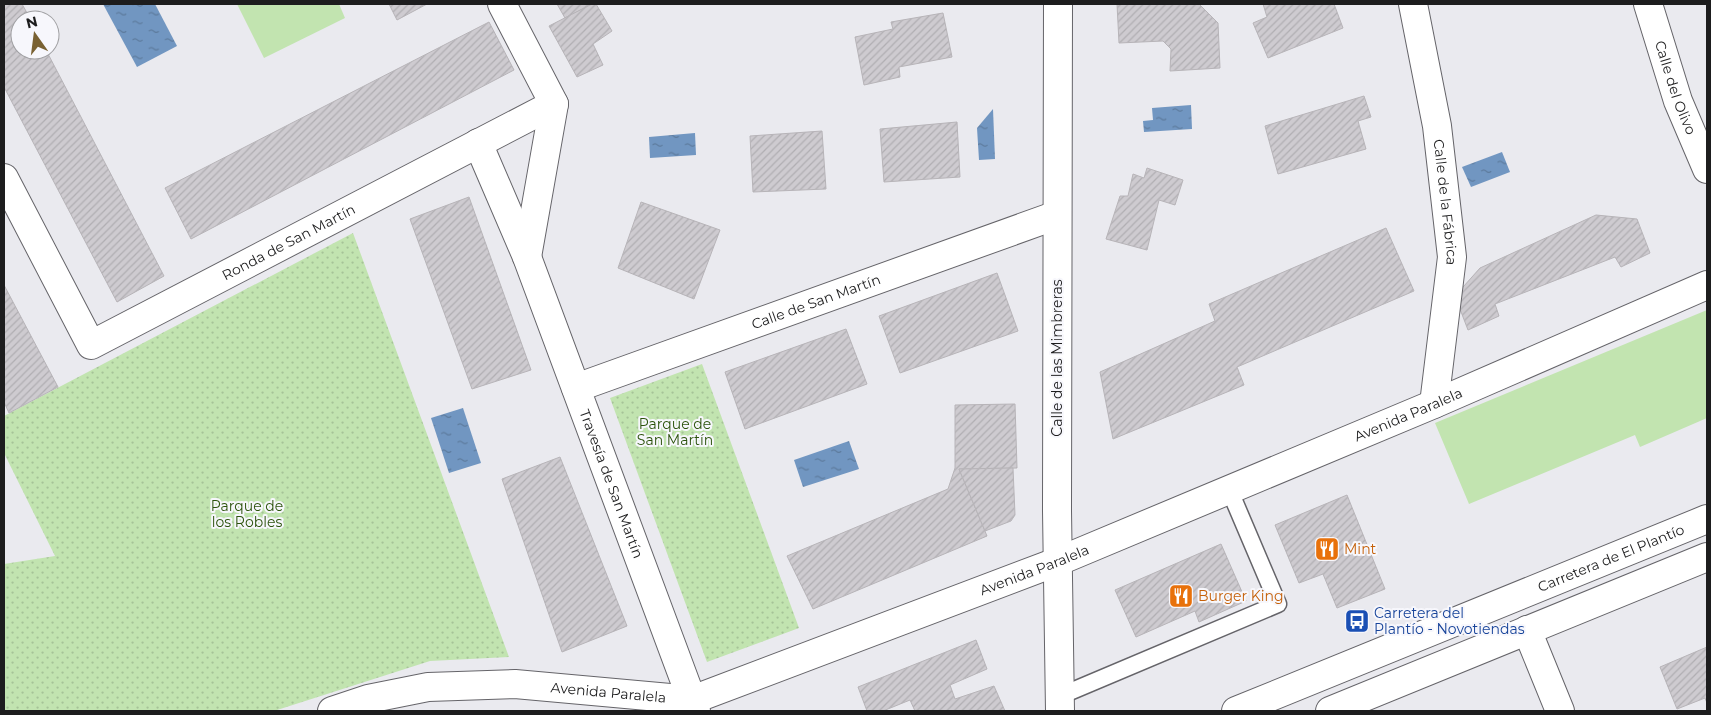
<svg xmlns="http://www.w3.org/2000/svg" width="1711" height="715" viewBox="0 0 1711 715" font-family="Montserrat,sans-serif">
<defs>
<pattern id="park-dots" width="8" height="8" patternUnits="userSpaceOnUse" patternTransform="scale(1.25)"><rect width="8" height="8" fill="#c2e4b0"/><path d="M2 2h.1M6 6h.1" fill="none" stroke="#a6c397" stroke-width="1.8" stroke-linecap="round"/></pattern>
<pattern id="water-ripples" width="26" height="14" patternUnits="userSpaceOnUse" patternTransform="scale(1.25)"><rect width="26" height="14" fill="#7196c1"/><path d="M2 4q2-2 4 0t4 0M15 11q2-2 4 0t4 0" fill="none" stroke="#5c7a9c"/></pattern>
<pattern id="building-hatch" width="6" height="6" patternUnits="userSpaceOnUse" patternTransform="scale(1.25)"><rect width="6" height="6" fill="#cecbd0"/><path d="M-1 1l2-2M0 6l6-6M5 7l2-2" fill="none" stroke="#b0aeb2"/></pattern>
</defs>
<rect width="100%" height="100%" fill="#eaeaef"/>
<g fill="url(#park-dots)">
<path d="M 353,233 L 509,657 L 430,661 L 274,711 L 4,711 L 4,564 L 55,556 L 4,453 L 4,416 Z"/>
<path d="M 702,364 L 799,628 L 707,662 L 610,398 Z"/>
</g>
<g fill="#c2e4b0">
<path d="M 237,4 L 339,4 L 345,18 L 264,58 Z"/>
<path d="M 1707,310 L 1707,418 L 1640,447 L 1635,435 L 1469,504 L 1435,423 Z"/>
</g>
<g fill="url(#water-ripples)">
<path d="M 103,4 L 155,4 L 177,46 L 137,67 Z"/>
<path d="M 1191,105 L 1192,129 L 1144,132 L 1143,121 L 1153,120 L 1152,108 Z"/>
<path d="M 993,109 L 995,159 L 979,160 L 977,128 Z"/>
<path d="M 695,133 L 696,155 L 650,158 L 649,137 Z"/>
<path d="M 1502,152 L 1510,172 L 1471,187 L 1462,167 Z"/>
<path d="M 463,408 L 481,463 L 449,473 L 431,418 Z"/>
<path d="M 849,441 L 859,469 L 803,487 L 794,460 Z"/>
</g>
<g fill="url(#building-hatch)" stroke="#b7b4b8">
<path d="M 4,4 L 22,4 L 31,20 L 20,20 L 20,50 L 46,50 L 164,276 L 117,302 L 4,87 Z"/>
<path d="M 389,4 L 427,4 L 397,20 Z"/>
<path d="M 557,4 L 592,4 L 565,18 Z"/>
<path d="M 592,4 L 596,4 L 612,31 L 593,44 L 603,65 L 577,77 L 549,26 Z"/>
<path d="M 1117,4 L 1199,4 L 1218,23 L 1220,68 L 1170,71 L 1171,49 L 1163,41 L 1119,43 Z"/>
<path d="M 1263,4 L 1334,4 L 1343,28 L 1268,58 L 1253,23 L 1267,17 Z"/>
<path d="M 943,13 L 952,57 L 899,67 L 900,77 L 864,85 L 855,37 L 893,29 L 891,22 Z"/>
<path d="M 489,22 L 514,70 L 191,239 L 165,188 Z"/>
<path d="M 1364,96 L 1371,117 L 1358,121 L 1366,149 L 1278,174 L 1265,126 Z"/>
<path d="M 957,122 L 960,177 L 884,182 L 880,129 Z"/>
<path d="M 822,131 L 826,189 L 753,192 L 750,136 Z"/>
<path d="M 1147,168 L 1183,180 L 1175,205 L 1159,200 L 1147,250 L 1106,239 L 1120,196 L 1128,196 L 1133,174 L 1144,178 Z"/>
<path d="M 469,197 L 531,370 L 472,389 L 410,219 Z"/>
<path d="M 641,202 L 720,230 L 694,299 L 618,268 Z"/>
<path d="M 1596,215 L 1637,219 L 1650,253 L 1621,267 L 1615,257 L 1495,304 L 1499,316 L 1468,330 L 1455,296 L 1480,268 Z"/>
<path d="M 1386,228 L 1414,291 L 1237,367 L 1244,385 L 1113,439 L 1100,372 L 1215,321 L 1209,304 Z"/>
<path d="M 997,273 L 1018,331 L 900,373 L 879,316 Z"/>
<path d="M 4,285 L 58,387 L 9,413 L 4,402 Z"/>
<path d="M 846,329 L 867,384 L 745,429 L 725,372 Z"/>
<path d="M 1015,404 L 1017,468 L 959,469 L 987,536 L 813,609 L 787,556 L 948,489 L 955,468 L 955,405 Z"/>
<path d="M 560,457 L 627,626 L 562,652 L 502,479 Z"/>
<path d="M 1013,468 L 1015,515 L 1011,521 L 985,531 L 959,469 Z"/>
<path d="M 1347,495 L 1385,589 L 1337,608 L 1323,574 L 1299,583 L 1275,525 Z"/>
<path d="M 1221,544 L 1246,601 L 1199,622 L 1195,611 L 1136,637 L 1115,590 Z"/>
<path d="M 976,640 L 987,669 L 950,685 L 955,699 L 994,686 L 1005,711 L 915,711 L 910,700 L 883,711 L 867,711 L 858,687 Z"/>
<path d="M 1707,647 L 1707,703 L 1705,698 L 1677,709 L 1660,667 Z"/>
</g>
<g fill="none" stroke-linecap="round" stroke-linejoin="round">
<defs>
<path id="lane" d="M 1060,696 L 1278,604 L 1235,503"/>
<g id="street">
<path d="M 1058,4 L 1057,511 L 1060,711"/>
<path id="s1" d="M 1413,4 L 1437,126 L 1452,257 L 1434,404"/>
<path id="s2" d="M 1648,4 L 1678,101 L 1707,169"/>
<path id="s3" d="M 478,143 L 527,257 L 696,711"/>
<path id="s4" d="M 4,178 L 91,345 L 554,104 L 502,4"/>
<path d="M 527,257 L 554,104"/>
<path id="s5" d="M 576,388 L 1057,215"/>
<path d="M 1527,630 L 1560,711"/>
<path id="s6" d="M 332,711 L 368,699 L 428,687 L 515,684 L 692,700 L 1059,561 L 1434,404 L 1707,285"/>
</g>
<g id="secondary">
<path id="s7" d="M 1236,711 L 1707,519"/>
<path d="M 1330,711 L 1707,557"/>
</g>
</defs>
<use href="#lane" stroke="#656469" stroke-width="19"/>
<use href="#street" stroke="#656469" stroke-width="30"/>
<use href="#secondary" stroke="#656469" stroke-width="30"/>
<use href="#lane" stroke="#fff" stroke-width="16"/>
<use href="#street" stroke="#fff" stroke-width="28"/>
<use href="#secondary" stroke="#fff" stroke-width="28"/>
</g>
<defs>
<symbol id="restaurant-square" viewBox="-11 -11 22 22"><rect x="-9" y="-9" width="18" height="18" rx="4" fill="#e8710a" stroke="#f7f7fc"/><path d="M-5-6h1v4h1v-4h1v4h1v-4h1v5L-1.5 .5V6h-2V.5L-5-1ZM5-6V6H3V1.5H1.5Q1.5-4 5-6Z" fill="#fff"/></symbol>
<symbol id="bus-square" viewBox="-11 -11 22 22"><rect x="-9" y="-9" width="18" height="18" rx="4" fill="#1a4fb4" stroke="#f7f7fc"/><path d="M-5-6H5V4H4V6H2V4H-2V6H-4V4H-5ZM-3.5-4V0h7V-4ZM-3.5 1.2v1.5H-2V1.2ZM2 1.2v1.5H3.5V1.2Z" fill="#fff"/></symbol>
</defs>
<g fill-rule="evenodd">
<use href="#restaurant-square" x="1313" y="535" width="28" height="28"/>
<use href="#restaurant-square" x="1167" y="582" width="28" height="28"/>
<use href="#bus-square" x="1343" y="607" width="28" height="28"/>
</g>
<g text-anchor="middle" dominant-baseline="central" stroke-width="4" stroke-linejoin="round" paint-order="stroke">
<g font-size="14" fill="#1d1d1e" stroke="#f7f7fc">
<text stroke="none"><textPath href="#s2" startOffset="88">Calle del Olivo</textPath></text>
<text stroke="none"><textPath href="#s1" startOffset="201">Calle de la Fábrica</textPath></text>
<text stroke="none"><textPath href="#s4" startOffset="411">Ronda de San Martín</textPath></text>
<text stroke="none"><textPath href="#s5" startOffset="255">Calle de San Martín</textPath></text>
<text transform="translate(1057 358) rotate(-90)">Calle de las Mimbreras</text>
<text stroke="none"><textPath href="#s6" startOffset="1135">Avenida Paralela</textPath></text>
<text stroke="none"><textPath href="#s3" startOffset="366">Travesía de San Martín</textPath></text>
<text stroke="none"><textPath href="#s7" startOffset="405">Carretera de El Plantío</textPath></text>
<text stroke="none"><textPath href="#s6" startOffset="730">Avenida Paralela</textPath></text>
<text stroke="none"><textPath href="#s6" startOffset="280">Avenida Paralela</textPath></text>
</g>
<g font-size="14" fill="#2c530c" stroke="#f7f7fc">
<text x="675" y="424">Parque de<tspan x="675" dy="16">San Martín</tspan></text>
<text x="247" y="506">Parque de<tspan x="247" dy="16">los Robles</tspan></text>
</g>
<g font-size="14" fill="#c56008" stroke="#f7f7fc" text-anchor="start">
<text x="1344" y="549">Mint</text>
<text x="1198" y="596">Burger King</text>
</g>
<g font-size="14" fill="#164399" stroke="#f7f7fc" text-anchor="start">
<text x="1374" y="613">Carretera del<tspan x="1374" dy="16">Plantío - Novotiendas</tspan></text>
</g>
</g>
<rect width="1711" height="715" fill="none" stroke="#1d1d1e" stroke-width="10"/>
<g transform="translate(35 35) rotate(346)"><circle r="24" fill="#f7f7fc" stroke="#a0a0a3"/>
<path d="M0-4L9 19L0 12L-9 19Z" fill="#796132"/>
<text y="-8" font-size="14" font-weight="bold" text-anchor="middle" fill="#1d1d1e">N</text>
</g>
</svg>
